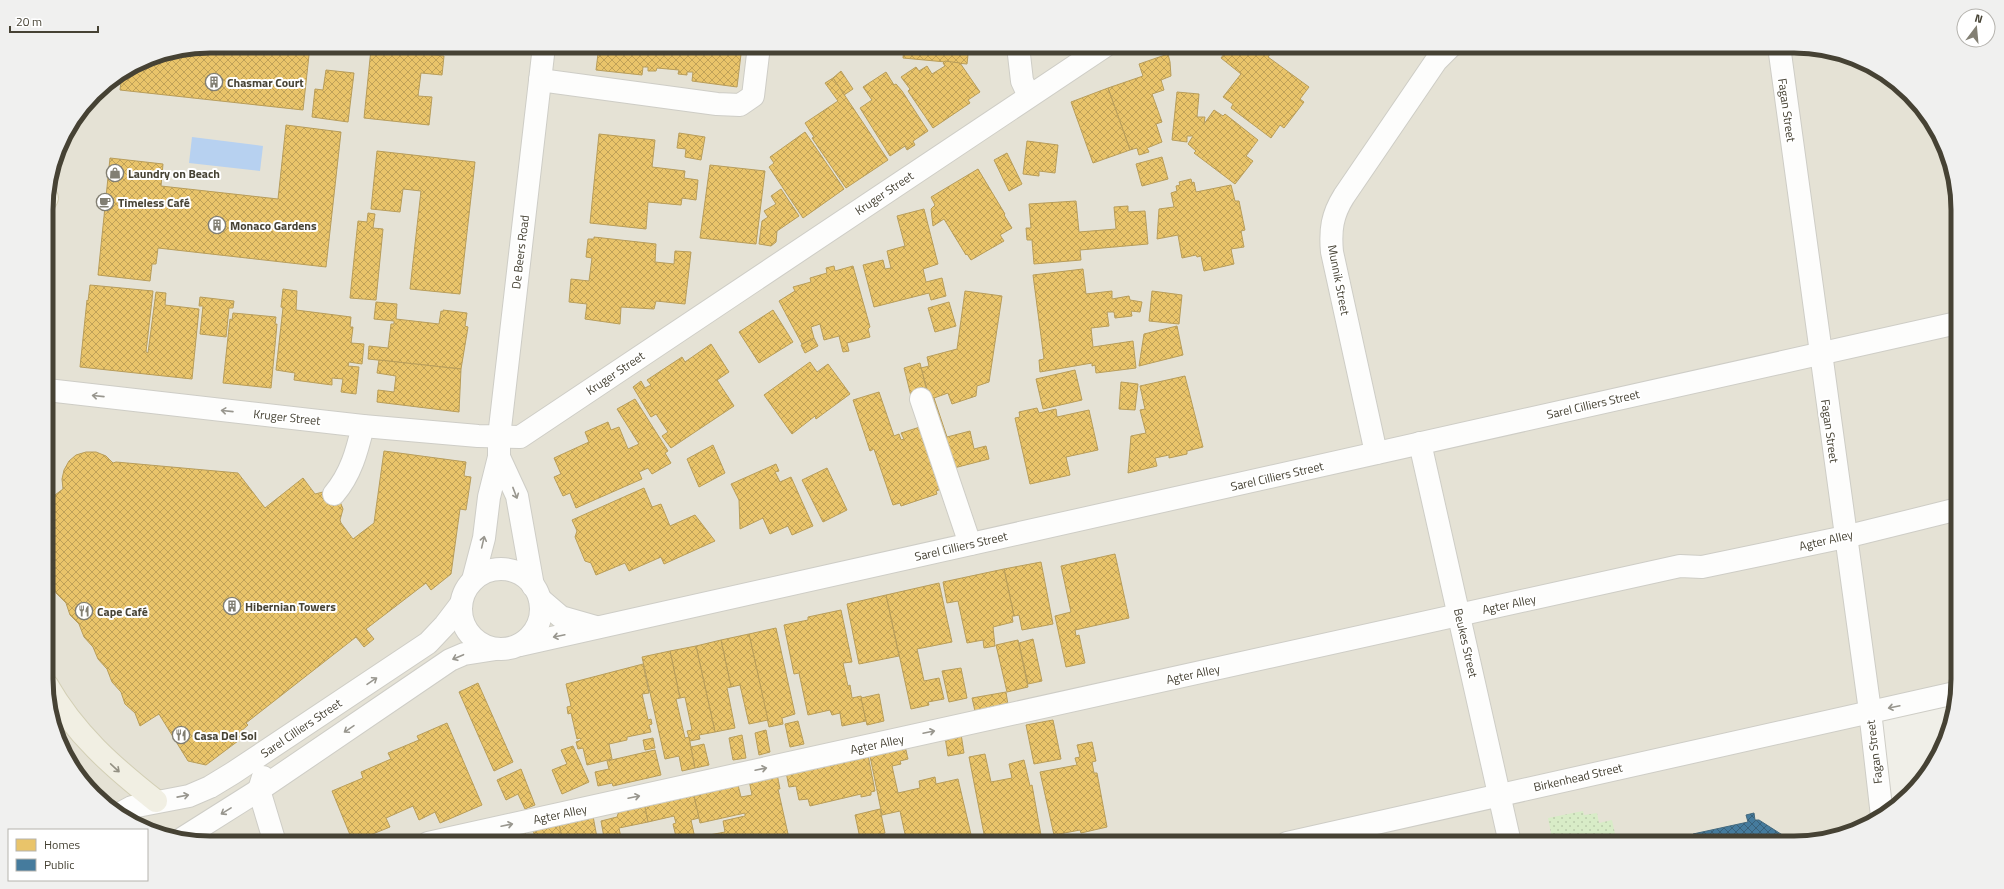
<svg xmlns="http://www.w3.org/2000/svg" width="2004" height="889" viewBox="0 0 2004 889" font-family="'Titillium Web',sans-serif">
<defs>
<pattern id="garden-dots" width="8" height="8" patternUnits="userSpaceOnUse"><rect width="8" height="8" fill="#d8ecc7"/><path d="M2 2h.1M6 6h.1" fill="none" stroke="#bbccac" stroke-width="1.8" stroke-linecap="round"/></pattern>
<pattern id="homes-cross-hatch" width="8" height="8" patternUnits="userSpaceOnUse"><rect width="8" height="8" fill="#e9c46a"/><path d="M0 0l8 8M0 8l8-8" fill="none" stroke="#bfa158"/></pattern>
<pattern id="public-cross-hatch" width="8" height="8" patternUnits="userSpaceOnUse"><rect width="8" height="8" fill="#457b9d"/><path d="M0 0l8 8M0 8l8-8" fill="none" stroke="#39617a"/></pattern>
</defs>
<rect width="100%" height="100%" fill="#f0efe8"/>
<path fill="#e5e2d5" d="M 210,46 L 1794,46 L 1857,58 L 1894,80 L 1924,110 L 1945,147 L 1957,188 L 1958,680 L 1956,691 L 1869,711 L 1881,816 L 1847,834 L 1805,843 L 210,843 L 147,831 L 110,809 L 80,779 L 59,742 L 47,701 L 46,199 L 63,137 L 102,87 L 147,58 Z"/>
<path fill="url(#garden-dots)" d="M 1583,811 L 1584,815 L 1597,813 L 1599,823 L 1612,820 L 1617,843 L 1553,843 L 1548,818 Z"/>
<path fill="#b7d1f0" d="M 192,137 L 263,146 L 260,171 L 189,163 Z"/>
<g fill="url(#homes-cross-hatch)" stroke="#b89d5a">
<path d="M 210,46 L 250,48 L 250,46 L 310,46 L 303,110 L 120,90 L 122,74 L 147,58 Z"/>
<path d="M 599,46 L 742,46 L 737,87 L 692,81 L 693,72 L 687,72 L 687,75 L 678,74 L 679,70 L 657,68 L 656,71 L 648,71 L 648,67 L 643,67 L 642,75 L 596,70 Z"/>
<path d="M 904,46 L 971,46 L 969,46 L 967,64 L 903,58 Z"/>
<path d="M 1230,46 L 1276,46 L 1268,57 L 1309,87 L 1300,99 L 1304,102 L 1284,128 L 1280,125 L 1271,138 L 1231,108 L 1233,104 L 1223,97 L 1241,74 L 1221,58 Z"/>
<path d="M 371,49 L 444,56 L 442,75 L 421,73 L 418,96 L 432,97 L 429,125 L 364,118 Z"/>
<path d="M 1168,54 L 1170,62 L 1171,76 L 1161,80 L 1164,90 L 1152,94 L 1162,122 L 1156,124 L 1162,142 L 1147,148 L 1149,152 L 1139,155 L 1137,148 L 1130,150 L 1108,88 L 1143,76 L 1139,64 Z"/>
<path d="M 945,61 L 960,63 L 980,92 L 968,100 L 970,103 L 933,128 L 908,91 L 910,89 L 901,77 L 916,67 L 919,71 L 927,66 L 932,74 L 945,66 L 943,63 Z"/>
<path d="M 326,70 L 354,73 L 348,122 L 312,117 L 315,89 L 323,90 Z"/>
<path d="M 841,71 L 853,89 L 844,95 L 833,78 Z"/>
<path d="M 886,72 L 894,85 L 896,84 L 902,91 L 928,131 L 913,141 L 915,145 L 907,150 L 905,146 L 890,156 L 860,108 L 872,100 L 863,87 Z"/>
<path d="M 833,78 L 888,160 L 846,188 L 812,138 L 814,137 L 805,123 L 838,101 L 825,83 Z"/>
<path d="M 1108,88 L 1130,150 L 1093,163 L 1071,102 Z"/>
<path d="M 1177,92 L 1199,94 L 1197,117 L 1205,117 L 1204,124 L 1214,110 L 1223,116 L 1225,114 L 1258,140 L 1246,156 L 1253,161 L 1235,184 L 1194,153 L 1196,151 L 1188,144 L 1193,136 L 1187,136 L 1187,142 L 1172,140 Z"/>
<path d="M 286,125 L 341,132 L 326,267 L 158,248 L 156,264 L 152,264 L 150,281 L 98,275 L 110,158 L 163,164 L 161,186 L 278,199 Z"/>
<path d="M 805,132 L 844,189 L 803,218 L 769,167 L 774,163 L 770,157 Z"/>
<path d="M 679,133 L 705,137 L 701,160 L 685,157 L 686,149 L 677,148 Z"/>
<path d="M 599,134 L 655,140 L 652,167 L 685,171 L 684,178 L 698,180 L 696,200 L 682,198 L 681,205 L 648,202 L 646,229 L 590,223 Z"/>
<path d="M 1027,141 L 1058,145 L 1055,173 L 1039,171 L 1039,176 L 1023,174 Z"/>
<path d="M 377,151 L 475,162 L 460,294 L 410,289 L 421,191 L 403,189 L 400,212 L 371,209 Z"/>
<path d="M 1007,153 L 1022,184 L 1009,191 L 994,160 Z"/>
<path d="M 1162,157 L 1168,179 L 1142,186 L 1136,164 Z"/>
<path d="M 710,165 L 765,171 L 756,244 L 700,238 Z"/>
<path d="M 978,169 L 1005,214 L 1004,215 L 1012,228 L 1000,235 L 1004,241 L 971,260 L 967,254 L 966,255 L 944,219 L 933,226 L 931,209 L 935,205 L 931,197 Z"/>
<path d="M 1191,179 L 1192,183 L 1194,182 L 1196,192 L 1231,185 L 1235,201 L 1239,201 L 1245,230 L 1241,231 L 1244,247 L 1231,249 L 1234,264 L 1204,271 L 1201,256 L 1197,257 L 1196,255 L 1182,258 L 1178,235 L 1157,239 L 1159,209 L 1174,207 L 1171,193 L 1177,191 L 1176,186 L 1180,185 L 1179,182 Z"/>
<path d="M 781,189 L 799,216 L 777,231 L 776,242 L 771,246 L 759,244 L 762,221 L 768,217 L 764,211 L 776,204 L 771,196 Z"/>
<path d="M 1076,201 L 1079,232 L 1116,229 L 1114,207 L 1128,206 L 1128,212 L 1145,211 L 1148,244 L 1080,250 L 1081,260 L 1034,264 L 1032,240 L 1027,240 L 1026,228 L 1031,228 L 1029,204 Z"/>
<path d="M 924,209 L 938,264 L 923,269 L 926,282 L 942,278 L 946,296 L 931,300 L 929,293 L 874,307 L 863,265 L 883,260 L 885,269 L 891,268 L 887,251 L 905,246 L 897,216 Z"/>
<path d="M 368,213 L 375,214 L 373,228 L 383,229 L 376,300 L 350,298 L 358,221 L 367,222 Z"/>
<path d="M 594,237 L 656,244 L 655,262 L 674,264 L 675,251 L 691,252 L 685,304 L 656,301 L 654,309 L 621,307 L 620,324 L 585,319 L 587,304 L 569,302 L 571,279 L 589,281 L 592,258 L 586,257 L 588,239 L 594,239 Z"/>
<path d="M 834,266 L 835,271 L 853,266 L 870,327 L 868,329 L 870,337 L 847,343 L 849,351 L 843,352 L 839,336 L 824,340 L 820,324 L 811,327 L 814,338 L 802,344 L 779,301 L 795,291 L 793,287 L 811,282 L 810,278 L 827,273 L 826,268 Z"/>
<path d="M 1083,269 L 1086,294 L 1112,291 L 1112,299 L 1129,296 L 1130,300 L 1142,302 L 1140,312 L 1131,311 L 1132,316 L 1115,318 L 1114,312 L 1107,312 L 1109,326 L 1091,328 L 1093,347 L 1133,341 L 1136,368 L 1096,373 L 1095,365 L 1092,366 L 1092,363 L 1040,372 L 1039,360 L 1044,359 L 1033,275 Z"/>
<path d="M 90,285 L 153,291 L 146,352 L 148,353 L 156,292 L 166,293 L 165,305 L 199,309 L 192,379 L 80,367 L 87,300 L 88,301 Z"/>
<path d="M 283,289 L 297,291 L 296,310 L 351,317 L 350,327 L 353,327 L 351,343 L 364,344 L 362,364 L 349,362 L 348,366 L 359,367 L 356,394 L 341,392 L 343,379 L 332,378 L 332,385 L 294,380 L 295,373 L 276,370 L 283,308 L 281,307 Z"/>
<path d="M 965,291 L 1002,296 L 989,382 L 977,386 L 976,396 L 952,404 L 948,393 L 934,398 L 947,437 L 970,431 L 974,449 L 986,446 L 989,459 L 950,469 L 921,368 L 929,366 L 927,357 L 957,349 Z"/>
<path d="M 1152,291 L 1182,295 L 1179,324 L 1149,321 Z"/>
<path d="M 200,297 L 234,301 L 233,308 L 229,308 L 226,337 L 200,334 L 203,306 L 199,306 Z"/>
<path d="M 376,302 L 397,304 L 396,319 L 439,324 L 441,311 L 443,312 L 443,310 L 467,313 L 465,326 L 468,327 L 461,369 L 368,359 L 369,346 L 388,348 L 391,324 L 394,324 L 394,321 L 374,319 Z"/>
<path d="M 949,302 L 956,326 L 935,332 L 928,308 Z"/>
<path d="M 773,310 L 793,342 L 759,363 L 739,332 Z"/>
<path d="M 233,313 L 276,317 L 275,324 L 277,324 L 271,388 L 223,383 L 230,319 L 232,320 Z"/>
<path d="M 1177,326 L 1183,355 L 1139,366 L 1144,334 Z"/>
<path d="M 814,338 L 818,346 L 805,353 L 801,345 Z"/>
<path d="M 711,344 L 729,372 L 717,380 L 734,406 L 671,448 L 662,436 L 668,432 L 656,414 L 651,417 L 633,387 L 641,381 L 645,388 L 651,385 L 647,380 L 682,357 L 685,362 Z"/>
<path d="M 379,360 L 461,369 L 459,412 L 377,402 L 378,390 L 394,392 L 396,376 L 377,373 Z"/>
<path d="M 810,362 L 817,372 L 828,364 L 850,394 L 816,419 L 815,416 L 792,434 L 764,395 Z"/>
<path d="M 920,363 L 927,392 L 911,396 L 904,368 Z"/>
<path d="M 1075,370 L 1082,400 L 1043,409 L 1036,379 Z"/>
<path d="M 1185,376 L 1203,447 L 1187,451 L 1187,454 L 1169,458 L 1169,455 L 1155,458 L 1157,466 L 1128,473 L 1131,436 L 1146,433 L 1140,410 L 1145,409 L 1140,386 Z"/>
<path d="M 1121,382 L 1138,384 L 1135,410 L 1119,409 Z"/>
<path d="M 879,392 L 894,436 L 899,434 L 901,440 L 904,439 L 901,433 L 920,427 L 944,488 L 936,491 L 937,494 L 901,506 L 900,503 L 893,505 L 874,449 L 870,451 L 853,400 Z"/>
<path d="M 635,399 L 668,451 L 665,453 L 671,463 L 652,474 L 648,468 L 639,472 L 642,479 L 576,508 L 570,493 L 563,496 L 554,477 L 561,474 L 554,458 L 589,442 L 585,432 L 608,422 L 611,430 L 619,427 L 628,449 L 639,444 L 617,409 Z"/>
<path d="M 1037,408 L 1039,413 L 1056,409 L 1057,417 L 1089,410 L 1098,450 L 1066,457 L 1070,475 L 1030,484 L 1015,418 L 1020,417 L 1019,412 Z"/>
<path d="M 713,445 L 725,473 L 699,487 L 687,459 Z"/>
<path d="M 384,451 L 466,462 L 464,476 L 471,477 L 466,510 L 460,509 L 451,574 L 431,590 L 426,583 L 366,629 L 374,639 L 364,647 L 356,637 L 246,723 L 248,725 L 239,733 L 242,738 L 206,765 L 188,761 L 159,714 L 140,726 L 135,713 L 125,704 L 121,692 L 112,682 L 107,669 L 98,659 L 93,647 L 84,637 L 79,624 L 70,615 L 66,603 L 56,593 L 52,581 L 47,575 L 47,565 L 52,562 L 47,556 L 49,540 L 47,540 L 47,509 L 53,510 L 55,495 L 63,489 L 62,479 L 64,470 L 69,461 L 76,455 L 86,452 L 96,452 L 106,456 L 113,463 L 116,462 L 238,473 L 265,508 L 303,478 L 315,494 L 327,491 L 339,499 L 343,509 L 340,520 L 341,523 L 353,539 L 374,523 Z"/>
<path d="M 776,464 L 779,471 L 775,472 L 780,482 L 791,477 L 813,526 L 792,535 L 788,526 L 770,534 L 763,518 L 740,529 L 739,500 L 731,484 Z"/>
<path d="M 827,468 L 847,510 L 823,522 L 802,480 Z"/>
<path d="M 644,488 L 652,507 L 661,504 L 670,526 L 695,515 L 715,541 L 664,564 L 661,557 L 629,571 L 625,563 L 596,575 L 591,563 L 585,561 L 575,537 L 577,531 L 572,520 Z"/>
<path d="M 1115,554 L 1129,618 L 1075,630 L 1076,636 L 1079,635 L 1085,663 L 1066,667 L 1055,616 L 1071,612 L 1061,566 Z"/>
<path d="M 1041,562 L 1053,624 L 1022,630 L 1019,615 L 1014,616 L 1004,569 Z"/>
<path d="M 1004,569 L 1014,616 L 1012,616 L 1013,622 L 993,627 L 995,646 L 984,648 L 983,640 L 967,643 L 958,601 L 947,603 L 943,582 Z"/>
<path d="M 939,583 L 952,642 L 917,649 L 924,681 L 939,678 L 944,699 L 928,702 L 929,705 L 911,709 L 886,595 Z"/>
<path d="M 886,595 L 899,656 L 859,664 L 847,604 Z"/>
<path d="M 841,610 L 852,662 L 843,663 L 848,686 L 850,685 L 852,698 L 861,696 L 866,721 L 842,726 L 840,713 L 832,715 L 830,710 L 808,715 L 799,673 L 794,674 L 784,625 L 808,620 L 808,617 Z"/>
<path d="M 776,628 L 795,714 L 782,718 L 783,724 L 769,727 L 749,634 Z"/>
<path d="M 749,634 L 768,720 L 749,724 L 740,685 L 731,687 L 721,640 Z"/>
<path d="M 1033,639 L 1042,681 L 1028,684 L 1019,643 Z"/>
<path d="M 721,640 L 731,687 L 727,688 L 735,728 L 715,732 L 696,646 Z"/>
<path d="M 1018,640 L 1028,687 L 1007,692 L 996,645 Z"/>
<path d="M 696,646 L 715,732 L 699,735 L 700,739 L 690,741 L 687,731 L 692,730 L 685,697 L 680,698 L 670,651 Z"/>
<path d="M 670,651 L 680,698 L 676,699 L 685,738 L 689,737 L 695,768 L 682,771 L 679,756 L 665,759 L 642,657 Z"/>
<path d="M 643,664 L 649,693 L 642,694 L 648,720 L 651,719 L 652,724 L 649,725 L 651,732 L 627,737 L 627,740 L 609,744 L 612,759 L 587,765 L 583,748 L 578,749 L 576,742 L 581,740 L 580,738 L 577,739 L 571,713 L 568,714 L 567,707 L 571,706 L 566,684 Z"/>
<path d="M 961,668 L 967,698 L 949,702 L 942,671 Z"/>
<path d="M 478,683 L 513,762 L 494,771 L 459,692 Z"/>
<path d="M 1006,692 L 1008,705 L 975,711 L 972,698 Z"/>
<path d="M 879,694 L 884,721 L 867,725 L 861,698 Z"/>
<path d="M 1053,720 L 1061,759 L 1034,764 L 1026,725 Z"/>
<path d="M 798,721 L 804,744 L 790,747 L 785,724 Z"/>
<path d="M 447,723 L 482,805 L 440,823 L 435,812 L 419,820 L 413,806 L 386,818 L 390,827 L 353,842 L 332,791 L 363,778 L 361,772 L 391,759 L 388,753 L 419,740 L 417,736 Z"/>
<path d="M 766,730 L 770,752 L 759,755 L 755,733 Z"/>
<path d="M 961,734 L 964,753 L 948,756 L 945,737 Z"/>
<path d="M 742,735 L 746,758 L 733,760 L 729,738 Z"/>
<path d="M 653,738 L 655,748 L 645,750 L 643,740 Z"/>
<path d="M 1092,742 L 1096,761 L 1092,762 L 1094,773 L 1097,773 L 1107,827 L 1081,833 L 1080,830 L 1054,835 L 1040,772 L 1077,765 L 1075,758 L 1080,757 L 1077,745 Z"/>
<path d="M 704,744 L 709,765 L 695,768 L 691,747 Z"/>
<path d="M 573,746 L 589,782 L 562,794 L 552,770 L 567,764 L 561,750 Z"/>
<path d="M 905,746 L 908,759 L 900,761 L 901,764 L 892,766 L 898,793 L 920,788 L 919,781 L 935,777 L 936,784 L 958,779 L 973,843 L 907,843 L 900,811 L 882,815 L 870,756 Z"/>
<path d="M 655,750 L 661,775 L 613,786 L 612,783 L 598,786 L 595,772 L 609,769 L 607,761 Z"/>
<path d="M 985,754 L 991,782 L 1012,778 L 1009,764 L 1024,760 L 1030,786 L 1032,785 L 1041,835 L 1005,843 L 988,843 L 987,838 L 985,839 L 969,757 Z"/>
<path d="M 868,755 L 875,791 L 871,792 L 871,795 L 861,797 L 861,794 L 810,806 L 808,799 L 799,800 L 796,786 L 789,787 L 786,772 Z"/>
<path d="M 521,769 L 535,805 L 525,809 L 518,794 L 506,800 L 497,780 Z"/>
<path d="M 777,774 L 780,789 L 778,789 L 790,843 L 706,843 L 704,836 L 725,832 L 723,821 L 745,816 L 745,813 L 700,823 L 694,796 L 738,785 L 741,797 L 752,795 L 749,780 Z"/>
<path d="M 693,792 L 699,818 L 691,820 L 696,843 L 666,843 L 677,841 L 673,824 L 676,823 L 674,816 L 648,822 L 644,803 Z"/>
<path d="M 644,803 L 648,822 L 619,828 L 622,843 L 605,843 L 601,821 L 617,817 L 620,808 Z"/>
<path d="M 880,809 L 885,833 L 860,838 L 855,815 Z"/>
<path d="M 593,816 L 598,843 L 563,843 L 559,824 Z"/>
<path d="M 559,824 L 563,843 L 536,843 L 533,829 Z"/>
<path d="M 525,831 L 527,843 L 496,843 L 495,837 Z"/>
</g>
<path fill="url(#public-cross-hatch)" stroke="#456a7e" d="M 1754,813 L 1755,820 L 1759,820 L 1795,843 L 1688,843 L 1693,834 L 1748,822 L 1746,815 Z"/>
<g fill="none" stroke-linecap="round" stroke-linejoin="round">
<defs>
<g id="minor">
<path d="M 1018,46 L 1022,81 L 1029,96"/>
<path d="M 1779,46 L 1870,711 L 1882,816"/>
<path d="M 540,80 L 717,104 L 740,105 L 753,96 L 759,46"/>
<path d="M 47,390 L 363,426 L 478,436 L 520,437 L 1105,46"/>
<path d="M 921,399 L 970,544"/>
<path d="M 1420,443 L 1510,843"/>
<path d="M 1376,453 L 1332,252 C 1330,230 1332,215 1344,196 L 1436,61 L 1451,46"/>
<path d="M 499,457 L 517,496 L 533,586"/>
<path d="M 334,494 C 351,474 357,451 363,426"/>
<circle cx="501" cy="609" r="40"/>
<path d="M 473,580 L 484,538 L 489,497 L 499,457 L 499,437 L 544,46"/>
<path d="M 540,599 L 561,617 L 596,627"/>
<path d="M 520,645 L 1957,323"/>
<path d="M 263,777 L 259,790 L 275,843"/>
<path d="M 119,814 L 132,807 L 189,796 L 210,787 L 233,773 L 428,643 L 445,625 L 461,604"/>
<path d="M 183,838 L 259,790 L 450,660 L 464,654 L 496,649"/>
<path d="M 428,843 L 1680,566 L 1702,567 L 1845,537 L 1958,509"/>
<path d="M 1287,843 L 1955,693"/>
</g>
<g id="major">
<path d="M 46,200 L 47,198"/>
<path d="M 47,685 C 75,734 113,767 156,801"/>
</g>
</defs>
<use href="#minor" stroke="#cecdc6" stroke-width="24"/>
<use href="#major" stroke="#d3cfb5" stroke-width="24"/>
<use href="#minor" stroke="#fdfdfc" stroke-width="22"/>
<use href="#major" stroke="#f1efe3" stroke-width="22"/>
</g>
<defs><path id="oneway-shaft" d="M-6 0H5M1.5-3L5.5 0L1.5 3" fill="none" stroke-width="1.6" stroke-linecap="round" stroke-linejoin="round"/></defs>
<g stroke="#98968e">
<use href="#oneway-shaft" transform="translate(98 396) rotate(-174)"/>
<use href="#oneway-shaft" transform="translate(227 411) rotate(-174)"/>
<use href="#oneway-shaft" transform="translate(515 493) rotate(69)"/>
<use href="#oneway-shaft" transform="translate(483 542) rotate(-77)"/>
<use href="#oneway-shaft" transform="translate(559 636) rotate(168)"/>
<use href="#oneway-shaft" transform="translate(458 657) rotate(157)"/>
<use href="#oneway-shaft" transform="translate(372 681) rotate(-34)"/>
<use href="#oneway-shaft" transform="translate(1894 707) rotate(168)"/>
<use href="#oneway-shaft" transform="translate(349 729) rotate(146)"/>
<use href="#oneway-shaft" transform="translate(929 732) rotate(-12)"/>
<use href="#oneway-shaft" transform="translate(761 769) rotate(-12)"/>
<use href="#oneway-shaft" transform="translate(183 796) rotate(-11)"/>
<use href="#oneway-shaft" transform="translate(634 797) rotate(-12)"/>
<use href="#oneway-shaft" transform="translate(226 811) rotate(148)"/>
<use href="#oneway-shaft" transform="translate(507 825) rotate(-12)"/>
</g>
<use stroke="#939083" href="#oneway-shaft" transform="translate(115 768) rotate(43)"/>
<defs>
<symbol id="building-ring" viewBox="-11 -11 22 22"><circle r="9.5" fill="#fff" stroke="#827f73" stroke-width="1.5"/><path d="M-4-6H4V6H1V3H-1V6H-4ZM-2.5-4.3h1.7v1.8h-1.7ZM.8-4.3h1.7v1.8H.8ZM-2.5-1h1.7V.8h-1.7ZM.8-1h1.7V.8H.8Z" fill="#827f73"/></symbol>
<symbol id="shop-ring" viewBox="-11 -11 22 22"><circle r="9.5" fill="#fff" stroke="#827f73" stroke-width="1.5"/><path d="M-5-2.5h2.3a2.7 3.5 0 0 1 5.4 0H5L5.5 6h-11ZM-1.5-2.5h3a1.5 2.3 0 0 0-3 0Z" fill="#827f73"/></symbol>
<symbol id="cafe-ring" viewBox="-11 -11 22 22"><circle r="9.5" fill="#fff" stroke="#827f73" stroke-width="1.5"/><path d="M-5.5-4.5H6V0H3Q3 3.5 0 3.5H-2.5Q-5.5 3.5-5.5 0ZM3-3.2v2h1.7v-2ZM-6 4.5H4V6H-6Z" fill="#827f73"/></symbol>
<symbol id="restaurant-ring" viewBox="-11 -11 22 22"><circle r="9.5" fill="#fff" stroke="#827f73" stroke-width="1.5"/><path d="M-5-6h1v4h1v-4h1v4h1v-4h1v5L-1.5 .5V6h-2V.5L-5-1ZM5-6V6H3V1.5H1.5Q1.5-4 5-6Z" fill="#827f73"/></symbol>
</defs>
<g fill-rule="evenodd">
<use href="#building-ring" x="204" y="72" width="20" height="20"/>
<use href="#shop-ring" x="105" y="163" width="20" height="20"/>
<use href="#cafe-ring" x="95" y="192" width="20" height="20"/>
<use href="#building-ring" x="207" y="215" width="20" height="20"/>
<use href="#building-ring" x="222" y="596" width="20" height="20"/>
<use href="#restaurant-ring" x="74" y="601" width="20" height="20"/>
<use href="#restaurant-ring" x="171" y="725" width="20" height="20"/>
</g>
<g text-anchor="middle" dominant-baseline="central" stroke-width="4" stroke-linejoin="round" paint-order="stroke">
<g font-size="12" font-weight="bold" fill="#464234" stroke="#fff" text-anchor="start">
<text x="227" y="82">Chasmar Court</text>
<text x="128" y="173">Laundry on Beach</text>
<text x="118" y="202">Timeless Café</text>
<text x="230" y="225">Monaco Gardens</text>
<text x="245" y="606">Hibernian Towers</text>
<text x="97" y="611">Cape Café</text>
<text x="194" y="735">Casa Del Sol</text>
</g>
<g font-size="12" fill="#464234" stroke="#fff">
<text transform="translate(1787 110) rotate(82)">Fagan Street</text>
<text transform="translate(884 193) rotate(-34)">Kruger Street</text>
<text transform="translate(520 252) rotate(-83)">De Beers Road</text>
<text transform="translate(1339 280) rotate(79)">Munnik Street</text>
<text transform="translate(615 373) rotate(-34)">Kruger Street</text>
<text transform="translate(1593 404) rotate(-13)">Sarel Cilliers Street</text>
<text transform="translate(287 417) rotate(6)">Kruger Street</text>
<text transform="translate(1830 431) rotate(82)">Fagan Street</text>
<text transform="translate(1277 476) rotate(-13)">Sarel Cilliers Street</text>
<text transform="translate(1826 540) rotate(-13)">Agter Alley</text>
<text transform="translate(961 546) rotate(-13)">Sarel Cilliers Street</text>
<text transform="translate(1509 604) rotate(-12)">Agter Alley</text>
<text transform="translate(1466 643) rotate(77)">Beukes Street</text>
<text transform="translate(1193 674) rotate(-12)">Agter Alley</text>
<text transform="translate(301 728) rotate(-34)">Sarel Cilliers Street</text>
<text transform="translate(877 744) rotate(-12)">Agter Alley</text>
<text transform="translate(1874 752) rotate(-97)">Fagan Street</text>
<text transform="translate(1578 777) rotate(-13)">Birkenhead Street</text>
<text transform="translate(560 814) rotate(-12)">Agter Alley</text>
</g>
</g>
<path d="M0 0H2004V889H0ZM210 53H1794A157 157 0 0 1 1951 210V679A157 157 0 0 1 1794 836H210A157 157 0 0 1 53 679V210A157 157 0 0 1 210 53Z" fill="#f0f0ef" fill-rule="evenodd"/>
<path fill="none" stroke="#464234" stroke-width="5" d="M210 53H1794A157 157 0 0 1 1951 210V679A157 157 0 0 1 1794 836H210A157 157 0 0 1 53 679V210A157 157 0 0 1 210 53Z"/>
<rect x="8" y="829" width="140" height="52" fill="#ffffff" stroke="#b5b3ae"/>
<rect x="16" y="839" width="20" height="12" fill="#e9c46a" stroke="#b5b3ae"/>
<text x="44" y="849" font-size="12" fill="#464234">Homes</text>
<rect x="16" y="859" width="20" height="12" fill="#457b9d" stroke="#b5b3ae"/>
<text x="44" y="869" font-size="12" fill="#464234">Public</text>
<g transform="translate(1976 28) rotate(16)"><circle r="19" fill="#ffffff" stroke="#b5b3ae"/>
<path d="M0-3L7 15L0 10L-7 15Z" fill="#827f73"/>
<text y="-6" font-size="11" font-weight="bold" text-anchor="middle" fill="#464234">N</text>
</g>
<path d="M10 26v6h88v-6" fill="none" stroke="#464234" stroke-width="2"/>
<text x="16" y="26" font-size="12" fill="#464234" stroke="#ffffff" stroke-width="3" paint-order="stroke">20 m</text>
</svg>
